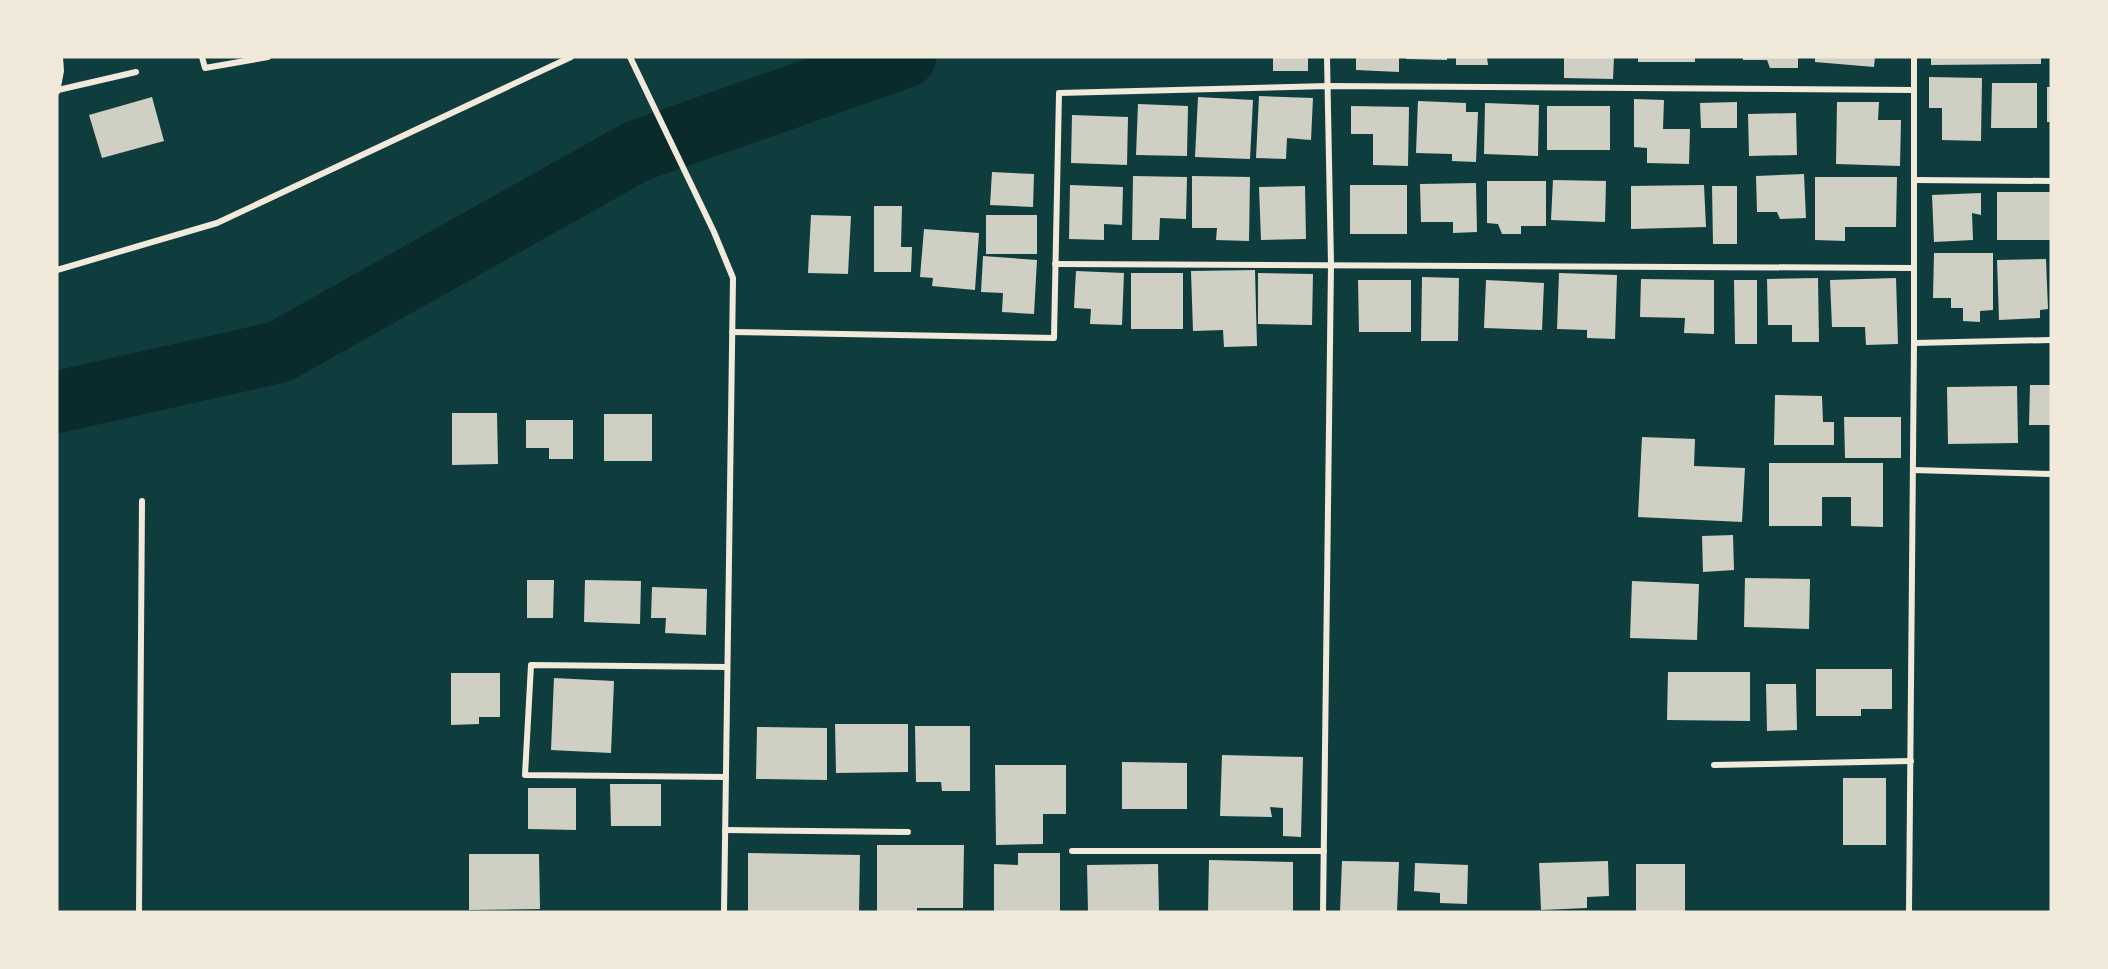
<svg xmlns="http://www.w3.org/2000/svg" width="2108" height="969" viewBox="0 0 2108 969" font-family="'Alegreya Sans',sans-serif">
<rect width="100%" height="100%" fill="#0f3d3e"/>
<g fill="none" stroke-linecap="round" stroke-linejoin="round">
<path stroke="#0a2a2b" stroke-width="62" d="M 57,402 L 279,352 L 637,151 L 905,57"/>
</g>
<g fill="#cfcfc3">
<rect x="1273" y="57" width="35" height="14"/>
<path d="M 1356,57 L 1399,57 L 1399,72 L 1356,70 Z"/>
<path d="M 1406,57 L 1447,57 L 1447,60 L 1406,59 Z"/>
<path d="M 1456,57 L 1487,57 L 1488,65 L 1456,65 Z"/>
<path d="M 1564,57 L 1614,57 L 1613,79 L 1564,78 Z"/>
<rect x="1638" y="57" width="57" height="5"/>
<path d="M 1743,57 L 1798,57 L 1798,68 L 1770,68 L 1767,60 L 1743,60 Z"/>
<path d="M 1815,57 L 1875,57 L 1874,67 L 1815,62 Z"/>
<path d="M 1931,57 L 2041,57 L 2041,64 L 1931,65 Z"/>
<path d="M 1929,77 L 1982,78 L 1981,141 L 1942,140 L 1942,108 L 1929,108 Z"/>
<path d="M 1992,83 L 2037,83 L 2037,128 L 1991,128 Z"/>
<rect x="2047" y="87" width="4" height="35"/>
<path d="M 1259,96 L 1313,98 L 1311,140 L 1287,138 L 1286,159 L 1256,158 Z"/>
<path d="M 152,97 L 164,141 L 102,158 L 89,115 Z"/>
<path d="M 1198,97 L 1253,100 L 1250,159 L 1195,157 Z"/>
<path d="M 1634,99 L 1664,100 L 1663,129 L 1690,129 L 1689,164 L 1647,163 L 1647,148 L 1634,147 Z"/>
<path d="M 1418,101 L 1466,103 L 1466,112 L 1478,112 L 1476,162 L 1452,161 L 1452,154 L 1416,153 Z"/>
<path d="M 1737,102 L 1737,128 L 1701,128 L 1700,103 Z"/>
<path d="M 1837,102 L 1879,102 L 1878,120 L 1901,120 L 1900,166 L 1836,164 Z"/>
<path d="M 1485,103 L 1539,105 L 1538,156 L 1484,154 Z"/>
<path d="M 1138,104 L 1188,106 L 1187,156 L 1136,155 Z"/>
<path d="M 1351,106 L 1409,107 L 1408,166 L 1373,165 L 1373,134 L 1351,134 Z"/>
<rect x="1547" y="106" width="63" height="44"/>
<path d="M 1796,113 L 1797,155 L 1749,156 L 1748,114 Z"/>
<path d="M 1072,115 L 1128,117 L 1127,165 L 1071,163 Z"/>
<path d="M 992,172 L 1034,174 L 1033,207 L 990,205 Z"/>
<path d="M 1804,174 L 1806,218 L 1780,219 L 1777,212 L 1757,212 L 1756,176 Z"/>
<path d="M 1133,176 L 1187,177 L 1186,219 L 1160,218 L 1159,240 L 1132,240 Z"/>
<path d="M 1192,176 L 1250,177 L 1249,241 L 1216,240 L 1217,228 L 1192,228 Z"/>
<path d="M 1815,177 L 1897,177 L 1896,227 L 1845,227 L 1845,241 L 1815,240 Z"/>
<path d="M 1553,180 L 1606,181 L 1605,222 L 1551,220 Z"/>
<path d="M 1487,181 L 1546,181 L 1546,226 L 1521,226 L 1521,234 L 1502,234 L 1498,224 L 1487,223 Z"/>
<path d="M 1476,183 L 1477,232 L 1453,233 L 1453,222 L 1421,222 L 1420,184 Z"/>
<path d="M 1070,185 L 1123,187 L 1122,225 L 1104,224 L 1104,240 L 1069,239 Z"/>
<rect x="1350" y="185" width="57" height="49"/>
<path d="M 1704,185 L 1706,227 L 1631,229 L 1631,186 Z"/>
<path d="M 1305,186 L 1306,239 L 1261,240 L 1259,187 Z"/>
<path d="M 1712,186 L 1737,186 L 1737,244 L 1713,244 Z"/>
<rect x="1997" y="192" width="54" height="48"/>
<path d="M 1981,193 L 1981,215 L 1972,213 L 1973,240 L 1934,242 L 1932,195 Z"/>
<path d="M 874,206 L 902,206 L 901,247 L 912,247 L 911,272 L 874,272 Z"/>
<path d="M 811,215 L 851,216 L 848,274 L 808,273 Z"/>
<rect x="986" y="215" width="51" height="39"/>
<path d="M 924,229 L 979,233 L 975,290 L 932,286 L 933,278 L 920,277 Z"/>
<path d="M 1934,253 L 1993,253 L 1993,310 L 1980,311 L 1980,322 L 1963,321 L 1963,308 L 1951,308 L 1951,298 L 1933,298 Z"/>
<path d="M 983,256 L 1037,260 L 1034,314 L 1002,312 L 1003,293 L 981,292 Z"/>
<path d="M 2046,259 L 2048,309 L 2040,310 L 2040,318 L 1999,320 L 1997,260 Z"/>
<path d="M 1255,270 L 1257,346 L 1224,347 L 1223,330 L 1193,331 L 1191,271 Z"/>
<path d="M 1076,271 L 1124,273 L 1122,325 L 1090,324 L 1091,309 L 1074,308 Z"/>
<rect x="1131" y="273" width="52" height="56"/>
<path d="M 1258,273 L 1313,274 L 1312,325 L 1258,324 Z"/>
<path d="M 1559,273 L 1617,275 L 1615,339 L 1587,338 L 1587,330 L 1557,329 Z"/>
<path d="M 1422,277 L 1459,278 L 1458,341 L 1421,341 Z"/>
<path d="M 1818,278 L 1819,342 L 1792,342 L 1792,325 L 1768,325 L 1767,279 Z"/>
<path d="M 1896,278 L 1898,344 L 1866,345 L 1865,327 L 1832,327 L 1830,280 Z"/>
<path d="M 1641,279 L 1714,280 L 1714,334 L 1684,333 L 1685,318 L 1640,317 Z"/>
<path d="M 1358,280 L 1411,280 L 1411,332 L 1359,332 Z"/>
<path d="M 1486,280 L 1544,283 L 1542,330 L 1484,328 Z"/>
<path d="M 1734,280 L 1757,280 L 1757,344 L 1735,344 Z"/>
<path d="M 2030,385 L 2051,385 L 2051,425 L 2029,425 Z"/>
<path d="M 2017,386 L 2018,443 L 1948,444 L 1947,387 Z"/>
<path d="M 1775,395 L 1822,396 L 1823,422 L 1834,422 L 1834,445 L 1774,445 Z"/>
<path d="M 452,413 L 497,413 L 498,464 L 452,465 Z"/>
<rect x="604" y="414" width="48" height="47"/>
<path d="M 1844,417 L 1901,417 L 1901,458 L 1845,458 Z"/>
<path d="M 526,420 L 573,420 L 573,459 L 549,459 L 549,448 L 526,448 Z"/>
<path d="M 1642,437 L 1695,439 L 1694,466 L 1745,468 L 1742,522 L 1638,517 Z"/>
<path d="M 1769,463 L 1883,463 L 1883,527 L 1851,526 L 1851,497 L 1822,497 L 1822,526 L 1769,526 Z"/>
<path d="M 1733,535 L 1734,570 L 1703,572 L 1702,536 Z"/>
<path d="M 1745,578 L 1810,579 L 1809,629 L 1744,627 Z"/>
<path d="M 527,580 L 554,580 L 553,618 L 527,618 Z"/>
<path d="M 585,580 L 641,581 L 640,624 L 584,622 Z"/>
<path d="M 1632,581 L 1699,584 L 1697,640 L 1630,638 Z"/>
<path d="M 652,587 L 707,589 L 706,635 L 665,633 L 666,618 L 651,618 Z"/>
<path d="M 1816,669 L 1892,669 L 1892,709 L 1861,709 L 1861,716 L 1816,716 Z"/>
<path d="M 1668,672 L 1750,672 L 1750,721 L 1667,720 Z"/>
<path d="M 451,673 L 500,673 L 500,717 L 479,717 L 479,724 L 451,725 Z"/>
<path d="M 554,678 L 614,681 L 611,753 L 551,750 Z"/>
<path d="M 1766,684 L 1796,684 L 1797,730 L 1767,731 Z"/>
<path d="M 835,724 L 908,724 L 908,772 L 836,773 Z"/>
<path d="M 915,726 L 970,726 L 970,791 L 942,791 L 941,782 L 916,782 Z"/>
<path d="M 757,727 L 827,728 L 827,780 L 756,779 Z"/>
<path d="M 1222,755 L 1303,757 L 1301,837 L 1283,836 L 1283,808 L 1270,807 L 1272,817 L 1220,816 Z"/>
<path d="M 1122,762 L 1187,763 L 1187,809 L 1122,809 Z"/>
<path d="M 995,765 L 1066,765 L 1066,814 L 1043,814 L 1043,844 L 996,845 Z"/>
<rect x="1843" y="778" width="43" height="67"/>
<path d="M 610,784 L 661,784 L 661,826 L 611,826 Z"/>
<path d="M 528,788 L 576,788 L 576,830 L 528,829 Z"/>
<path d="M 877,845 L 964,845 L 963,908 L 917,908 L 917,912 L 877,912 Z"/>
<path d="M 748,853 L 860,855 L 859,912 L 748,912 Z"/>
<path d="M 1018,853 L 1060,853 L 1060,912 L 994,912 L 994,864 L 1018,865 Z"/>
<path d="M 469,854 L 539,854 L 540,909 L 469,910 Z"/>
<path d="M 1209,860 L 1293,862 L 1293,912 L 1208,912 Z"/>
<path d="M 1342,861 L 1399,862 L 1397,912 L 1340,912 Z"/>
<path d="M 1608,861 L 1609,896 L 1587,897 L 1587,908 L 1541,910 L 1539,863 Z"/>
<path d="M 1415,863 L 1468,865 L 1467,904 L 1440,903 L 1440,893 L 1414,891 Z"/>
<path d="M 1158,864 L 1159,912 L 1088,912 L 1087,865 Z"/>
<rect x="1636" y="864" width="49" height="48"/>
</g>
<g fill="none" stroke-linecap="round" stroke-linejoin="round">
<g stroke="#f1e9da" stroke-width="6">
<path d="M 202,57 L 205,68 L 268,57"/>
<path d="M 630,57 L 714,232 L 733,278 L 724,912"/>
<path d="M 58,90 L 136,72"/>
<path d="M 57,92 L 61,71 L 60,57"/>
<path d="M 1914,180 L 2051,181"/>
<path d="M 1055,264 L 1914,268"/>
<path d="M 57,270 L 217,223 L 571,57"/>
<path d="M 732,332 L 1054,338 L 1059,93 L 1328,86 L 1914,90"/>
<path d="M 1914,343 L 2051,340"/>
<path d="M 1913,470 L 2051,474"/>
<path d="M 1714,765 L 1911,761"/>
<path d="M 726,777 L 525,775 L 531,665 L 727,667"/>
<path d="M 725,830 L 908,832"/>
<path d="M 1072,851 L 1324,851"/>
<path d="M 139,912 L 142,501"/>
<path d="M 1323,912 L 1331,264 L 1327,57"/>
<path d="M 1909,912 L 1914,343 L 1914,57"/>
</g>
</g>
<rect width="2108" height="969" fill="none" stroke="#f1e9da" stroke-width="117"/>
</svg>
